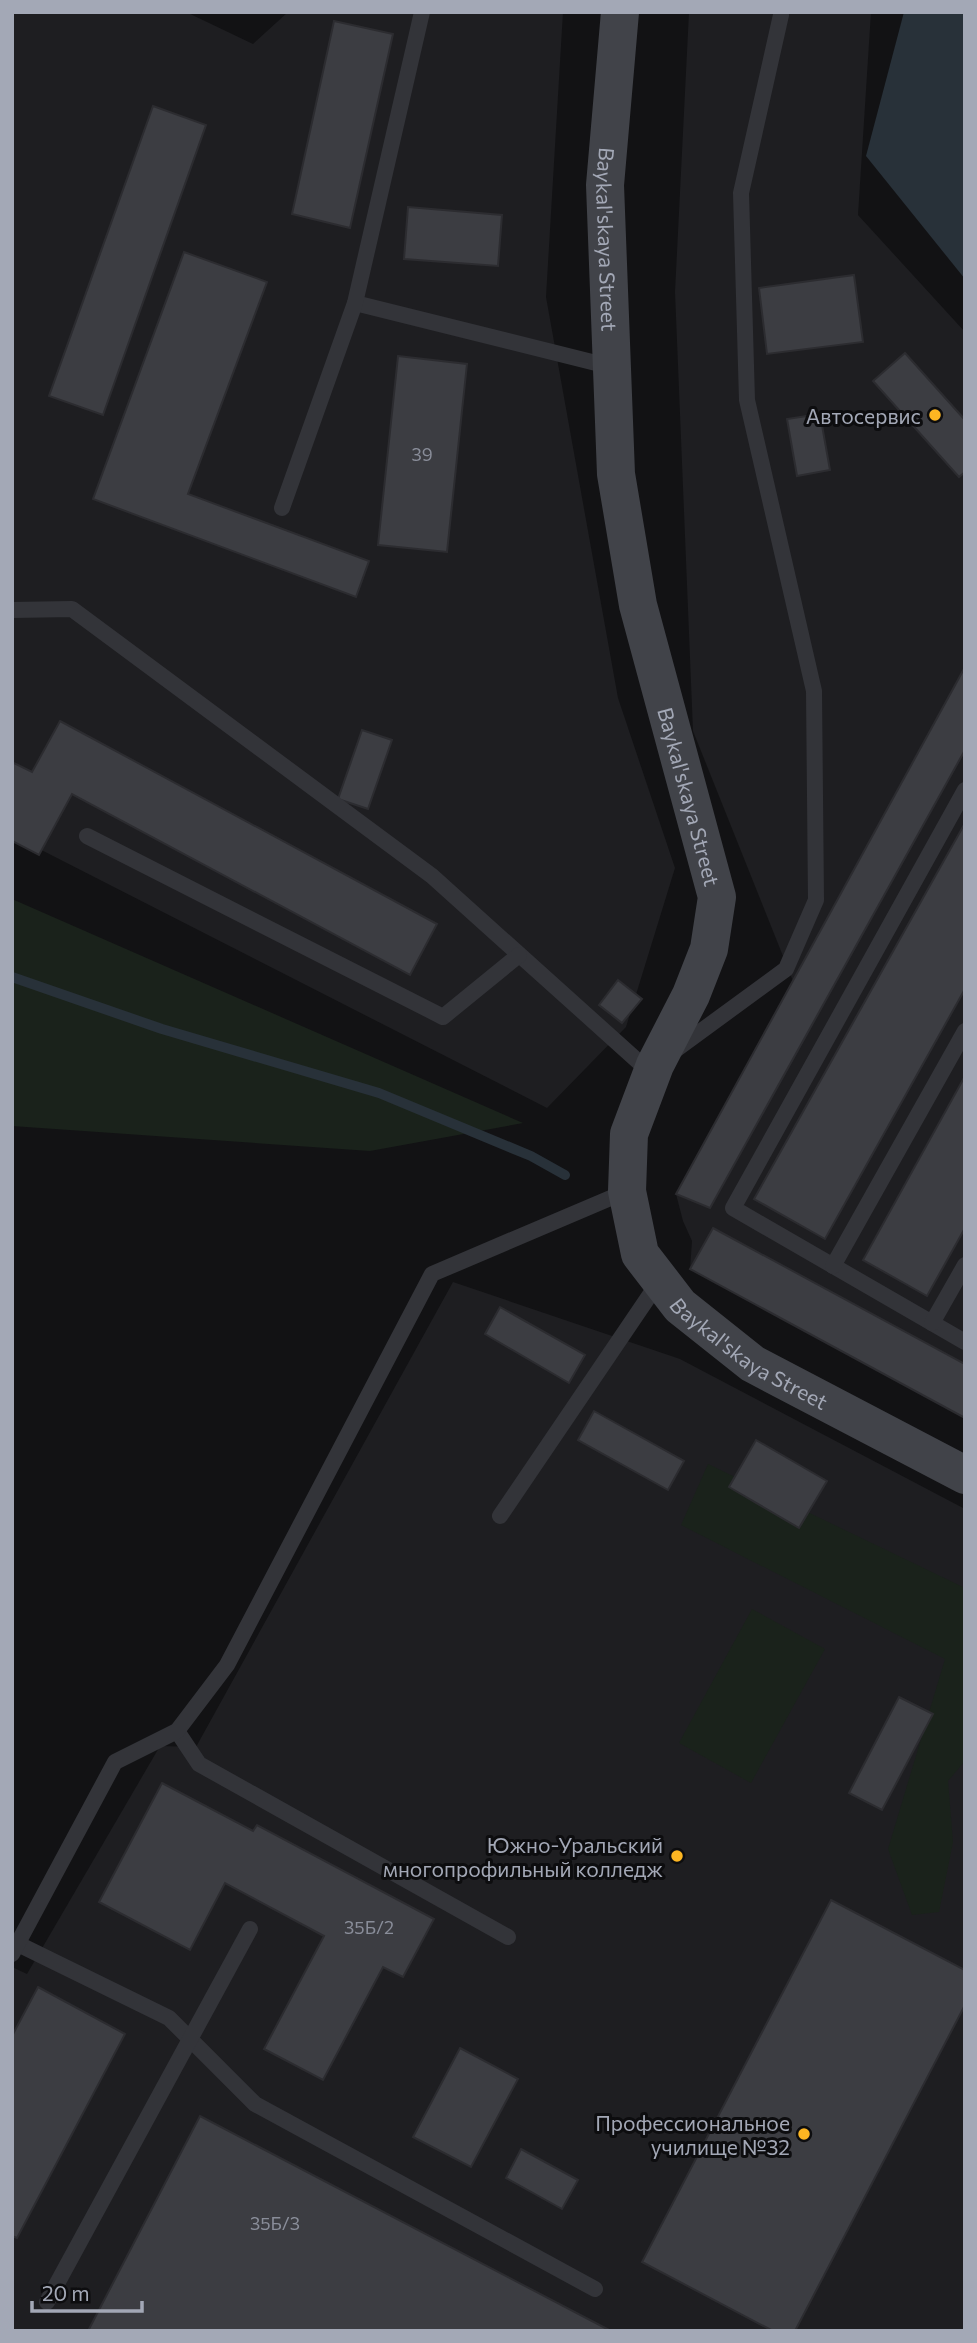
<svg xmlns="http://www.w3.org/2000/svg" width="977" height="2343" viewBox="0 0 977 2343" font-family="Commissioner,sans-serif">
<rect width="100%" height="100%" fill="#121214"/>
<g fill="#1e1e21">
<path d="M 14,12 L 186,12 L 253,44 L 288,12 L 563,12 L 546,297 L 618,698 L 675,868 L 626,1027 L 547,1108 L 12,835 L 12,17 Z"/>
<path d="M 689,12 L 871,12 L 858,215 L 965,332 L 965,1418 L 690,1269 L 692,1241 L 683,1221 L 676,1194 L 793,981 L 693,731 L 675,292 Z"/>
<path d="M 453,1282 L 680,1359 L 965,1509 L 965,2331 L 12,2331 L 12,1967 L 27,1974 L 160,1746 L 196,1747 Z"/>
</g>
<g fill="#1a221b">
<path d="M 12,899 L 523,1123 L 370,1151 L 12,1126 Z"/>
<path d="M 708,1464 L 965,1588 L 965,1761 L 948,1781 L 953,1842 L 939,1912 L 912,1915 L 888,1849 L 945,1659 L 681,1525 Z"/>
<path d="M 752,1609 L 825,1649 L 751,1783 L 679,1743 Z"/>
</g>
<path fill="#283139" d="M 904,12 L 965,12 L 965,279 L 866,156 Z"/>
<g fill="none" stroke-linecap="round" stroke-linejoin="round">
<path stroke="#283139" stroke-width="10" d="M 12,977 L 162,1029 L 379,1093 L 531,1156 L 565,1175"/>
</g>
<g fill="#3c3d42" stroke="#2c2c30" stroke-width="2">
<path d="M 334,21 L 393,34 L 350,228 L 292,214 Z"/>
<path d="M 153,106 L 206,125 L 103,415 L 49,396 Z"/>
<path d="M 408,207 L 502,215 L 498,266 L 404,259 Z"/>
<path d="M 184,252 L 267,282 L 188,494 L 369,561 L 356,597 L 93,499 Z"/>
<path d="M 854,275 L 863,342 L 767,354 L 759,288 Z"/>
<path d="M 905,353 L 965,420 L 965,472 L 959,477 L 873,381 Z"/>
<path d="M 398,356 L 467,364 L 447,552 L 378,545 Z"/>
<path d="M 820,414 L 830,470 L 797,476 L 787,419 Z"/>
<path d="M 965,667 L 965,750 L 710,1208 L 676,1194 Z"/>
<path d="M 60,721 L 437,924 L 410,975 L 72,794 L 39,855 L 12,841 L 12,762 L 32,772 Z"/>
<path d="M 362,730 L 392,740 L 368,809 L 338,799 Z"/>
<path d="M 965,823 L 965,989 L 825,1239 L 754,1199 Z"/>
<path d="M 618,980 L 642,999 L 622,1023 L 599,1005 Z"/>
<path d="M 965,1076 L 965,1228 L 927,1296 L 863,1260 Z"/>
<path d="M 713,1228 L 965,1364 L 965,1418 L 690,1269 Z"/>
<path d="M 500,1307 L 585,1355 L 569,1383 L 485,1334 Z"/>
<path d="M 594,1411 L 684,1461 L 668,1490 L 578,1440 Z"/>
<path d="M 756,1440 L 827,1481 L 799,1528 L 729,1487 Z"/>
<path d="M 899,1697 L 933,1714 L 882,1810 L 849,1793 Z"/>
<path d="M 162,1783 L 253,1831 L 257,1825 L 434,1919 L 403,1977 L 383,1967 L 323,2080 L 264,2049 L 324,1936 L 225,1883 L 190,1950 L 99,1902 Z"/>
<path d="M 831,1900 L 965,1970 L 965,2005 L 795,2331 L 773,2331 L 642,2262 Z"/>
<path d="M 38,1987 L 125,2034 L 17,2238 L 12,2236 L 12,2036 Z"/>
<path d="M 460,2048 L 518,2079 L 471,2167 L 413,2137 Z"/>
<path d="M 200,2116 L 611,2331 L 88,2331 Z"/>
<path d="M 521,2149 L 578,2180 L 562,2209 L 506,2178 Z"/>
</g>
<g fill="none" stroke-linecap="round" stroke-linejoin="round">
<g stroke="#333439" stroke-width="16">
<path d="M 355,303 L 612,367"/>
<path d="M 282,508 L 355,303 L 422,12"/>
<path d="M 12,610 L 72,609 L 432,876 L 651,1073"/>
<path d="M 965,790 L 733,1208 L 965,1342"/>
<path d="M 87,836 L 443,1017 L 519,955"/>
<path d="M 674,1051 L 786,969 L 816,900 L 814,691 L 747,400 L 741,193 L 781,15"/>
<path d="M 833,1266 L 965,1031"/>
<path d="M 932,1323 L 965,1265"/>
<path d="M 500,1516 L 660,1280"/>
<path d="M 177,1731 L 199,1764 L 508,1937"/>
<path d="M 18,1944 L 169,2018 L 255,2104 L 595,2289"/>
<path d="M 12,1954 L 115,1762 L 177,1731 L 227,1665 L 432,1274 L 627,1191"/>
<path d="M 47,2302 L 250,1929"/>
</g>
<path stroke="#414349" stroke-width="38" id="s1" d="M 620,12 L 605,185 L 616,474 L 638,605 L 717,897 L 709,949 L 691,995 L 655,1065 L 629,1134 L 627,1191 L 640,1254 L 680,1306 L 753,1364 L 965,1475"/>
</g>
<g fill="#fdb622" stroke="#0d0d0f" stroke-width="2.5">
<circle cx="935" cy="415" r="7"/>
<circle cx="677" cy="1856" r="7"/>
<circle cx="804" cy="2134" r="7"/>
</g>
<g text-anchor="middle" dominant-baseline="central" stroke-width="6" stroke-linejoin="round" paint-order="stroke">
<g font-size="18" fill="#898d99">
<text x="422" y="454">39</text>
<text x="369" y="1927">35Б/2</text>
<text x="275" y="2223">35Б/3</text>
</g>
<g font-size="21" fill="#a3a8b6" stroke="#0d0d0f">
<text stroke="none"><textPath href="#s1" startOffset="228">Baykal'skaya Street</textPath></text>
<text stroke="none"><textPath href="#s1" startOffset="794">Baykal'skaya Street</textPath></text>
<text stroke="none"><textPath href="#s1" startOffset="1424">Baykal'skaya Street</textPath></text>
</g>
<g font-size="21" fill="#a3a8b6" stroke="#0d0d0f" text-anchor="end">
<text x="921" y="415">Автосервис</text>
<text x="663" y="1844">Южно-Уральский<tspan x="663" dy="24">многопрофильный колледж</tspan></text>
<text x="790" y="2122">Профессиональное<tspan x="790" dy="24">училище №32</tspan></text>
</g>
</g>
<rect width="977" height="2343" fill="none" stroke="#a3a8b6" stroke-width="28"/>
<path d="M32 2301v10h110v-10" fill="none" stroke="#a3a8b6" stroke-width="3.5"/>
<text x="42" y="2301" font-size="21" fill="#a3a8b6" stroke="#0d0d0f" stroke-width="5" paint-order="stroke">20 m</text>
</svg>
